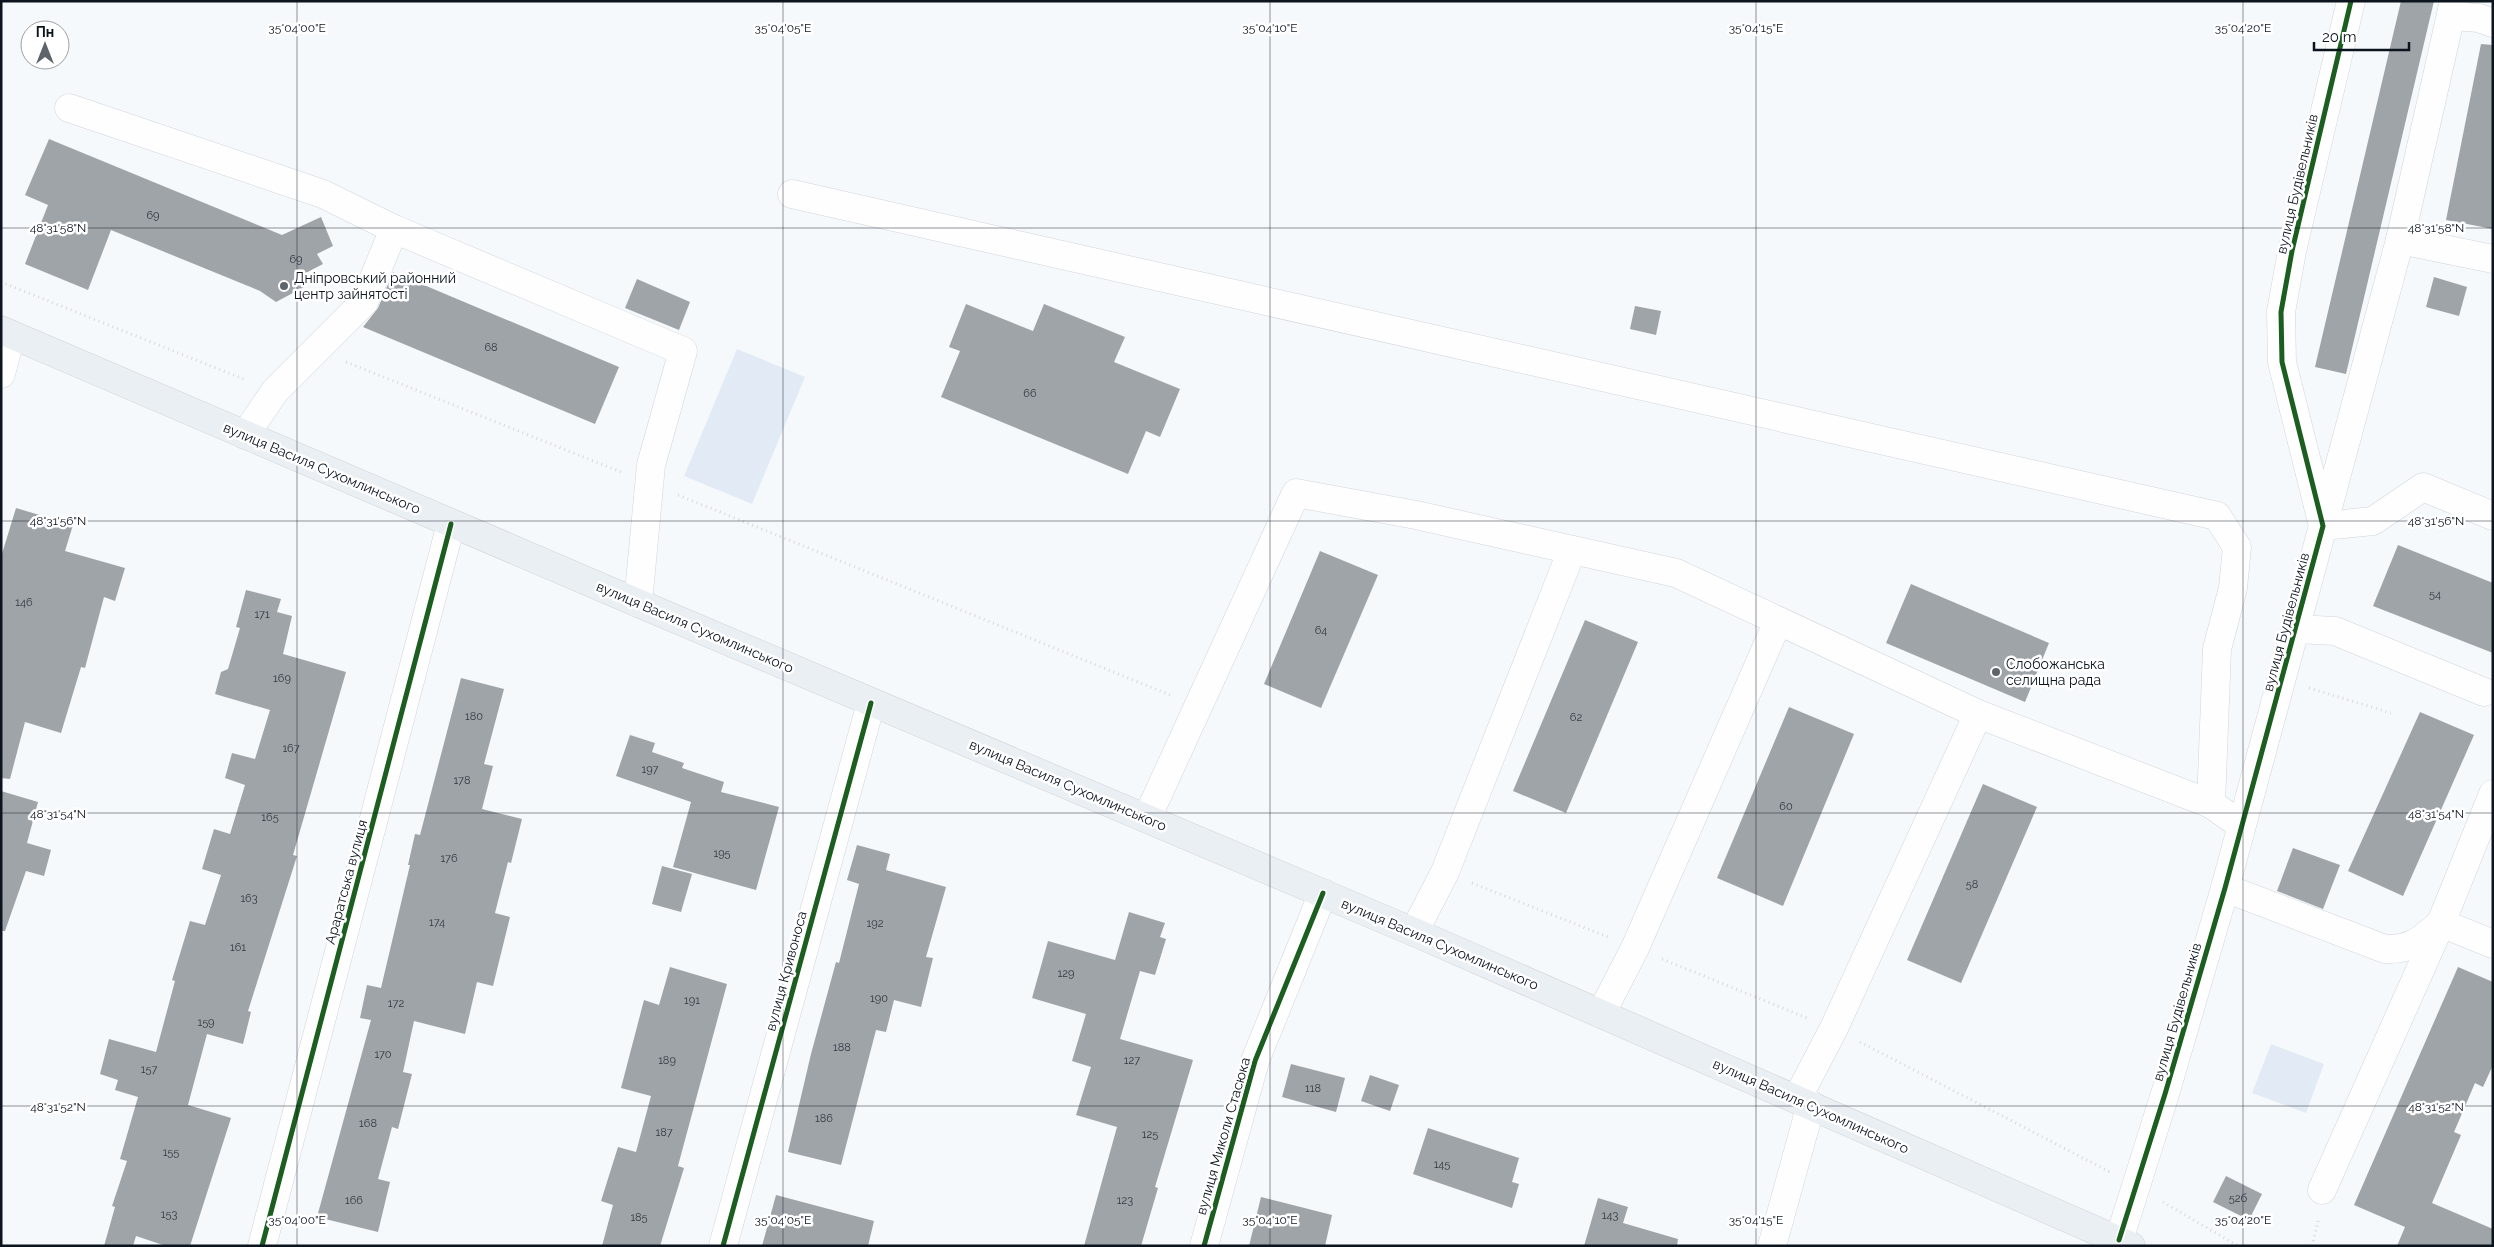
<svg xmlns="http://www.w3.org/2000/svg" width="2494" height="1247" viewBox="0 0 2494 1247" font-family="Raleway,sans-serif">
<rect width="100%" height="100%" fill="#f6f9fc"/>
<g fill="#e2ebf5">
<path d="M 737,349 L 805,377 L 752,504 L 684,476 Z"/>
<path d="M 2271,1044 L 2324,1064 L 2306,1113 L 2252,1093 Z"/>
</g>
<g fill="#9fa4a9">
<path d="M 2401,1 L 2434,1 L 2346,374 L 2315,367 Z"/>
<path d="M 2481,44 L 2493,45 L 2493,229 L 2446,220 Z"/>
<path d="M 49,139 L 282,235 L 321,217 L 333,246 L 317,254 L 323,264 L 300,276 L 306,286 L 276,302 L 260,291 L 111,230 L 88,290 L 25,264 L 48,205 L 25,195 Z"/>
<path d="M 393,272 L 619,367 L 595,424 L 363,327 L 378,308 Z"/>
<path d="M 2434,277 L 2467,287 L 2459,316 L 2426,307 Z"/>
<path d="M 637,279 L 690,302 L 679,330 L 625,308 Z"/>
<path d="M 966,304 L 1033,331 L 1044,304 L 1125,337 L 1114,362 L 1180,389 L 1160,437 L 1146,431 L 1128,474 L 941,397 L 960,351 L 949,347 Z"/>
<path d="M 1635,306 L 1661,311 L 1656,335 L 1630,329 Z"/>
<path d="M 16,508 L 73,525 L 65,551 L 125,568 L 115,601 L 104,597 L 85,668 L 81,667 L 61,733 L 25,722 L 10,779 L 1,778 L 1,557 Z"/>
<path d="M 2398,545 L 2493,583 L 2493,653 L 2373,606 Z"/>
<path d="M 1320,551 L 1378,575 L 1321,708 L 1264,684 Z"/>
<path d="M 1911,584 L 2049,643 L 2025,702 L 1886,643 Z"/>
<path d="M 246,590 L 281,599 L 277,612 L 292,616 L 283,654 L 346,672 L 293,855 L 297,856 L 248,1011 L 251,1012 L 243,1044 L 207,1034 L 188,1105 L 231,1118 L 190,1246 L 166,1246 L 136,1236 L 133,1246 L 104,1246 L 115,1207 L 112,1206 L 127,1161 L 120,1159 L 138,1097 L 115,1090 L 118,1080 L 100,1074 L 109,1039 L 156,1052 L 175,981 L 172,980 L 190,921 L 205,925 L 221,875 L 202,869 L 214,829 L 230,834 L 245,785 L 225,778 L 232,753 L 255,759 L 270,710 L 215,694 L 221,672 L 228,669 L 240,628 L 236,627 Z"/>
<path d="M 1585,620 L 1638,642 L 1566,813 L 1513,791 Z"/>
<path d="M 461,678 L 504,689 L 484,764 L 493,766 L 482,809 L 522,819 L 511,863 L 508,862 L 495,913 L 510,917 L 493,986 L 477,982 L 465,1034 L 414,1021 L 403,1072 L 412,1074 L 398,1129 L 392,1127 L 378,1179 L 390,1182 L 378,1232 L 317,1217 L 371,1020 L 360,1018 L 367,985 L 381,988 L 410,865 L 408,865 L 415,834 L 420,835 Z"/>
<path d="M 1789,707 L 1854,734 L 1783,906 L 1717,878 Z"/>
<path d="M 2420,712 L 2474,735 L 2403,896 L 2348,871 Z"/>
<path d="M 630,735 L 655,743 L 652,752 L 684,763 L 682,768 L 724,782 L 721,792 L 779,807 L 756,890 L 673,867 L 691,802 L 616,776 Z"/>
<path d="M 1983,784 L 2037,807 L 1961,983 L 1907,960 Z"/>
<path d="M 1,791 L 38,802 L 27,843 L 51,850 L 44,876 L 26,871 L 5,931 L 1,931 Z"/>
<path d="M 857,845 L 890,854 L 886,870 L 946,887 L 926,957 L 933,958 L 921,1007 L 894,1000 L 886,1032 L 876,1030 L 841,1165 L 788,1152 L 811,1054 L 836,962 L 839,963 L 859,884 L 847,880 Z"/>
<path d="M 2293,848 L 2340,865 L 2323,909 L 2277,891 Z"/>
<path d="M 662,866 L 692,874 L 681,912 L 652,904 Z"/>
<path d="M 1129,912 L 1165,923 L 1160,937 L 1166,939 L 1155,975 L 1140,971 L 1120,1039 L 1193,1060 L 1155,1187 L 1158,1188 L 1141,1246 L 1084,1246 L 1117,1127 L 1076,1115 L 1091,1067 L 1072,1061 L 1086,1014 L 1032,998 L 1048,941 L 1115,960 Z"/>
<path d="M 670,967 L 727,984 L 678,1166 L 684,1168 L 660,1246 L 602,1246 L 613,1205 L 601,1201 L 618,1147 L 636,1152 L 651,1096 L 621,1088 L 644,1000 L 659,1005 Z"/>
<path d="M 2458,967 L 2493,982 L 2493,1065 L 2483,1087 L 2475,1083 L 2454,1132 L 2461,1135 L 2432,1203 L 2493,1229 L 2493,1246 L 2397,1246 L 2405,1227 L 2354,1205 Z"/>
<path d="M 1291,1064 L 1345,1078 L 1336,1112 L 1282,1097 Z"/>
<path d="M 1370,1075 L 1399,1085 L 1390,1111 L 1361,1101 Z"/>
<path d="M 1428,1128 L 1519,1158 L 1512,1182 L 1519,1184 L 1512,1208 L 1413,1174 Z"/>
<path d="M 2226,1176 L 2262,1194 L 2249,1220 L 2213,1202 Z"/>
<path d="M 776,1195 L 874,1221 L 868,1246 L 762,1246 Z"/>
<path d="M 1261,1197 L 1332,1215 L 1325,1246 L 1249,1246 Z"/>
<path d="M 1598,1198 L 1628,1207 L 1623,1223 L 1678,1239 L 1677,1246 L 1584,1246 Z"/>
</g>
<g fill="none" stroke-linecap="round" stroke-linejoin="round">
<defs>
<g id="minor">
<path d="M 2454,1 L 2400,240 L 2323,526 L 2373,521 L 2423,487 L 2493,516"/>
<path d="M 2452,16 L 2479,18 L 2493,23"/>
<path d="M 69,108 L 323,194 L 394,229"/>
<path d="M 792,194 L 2217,516 L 2237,547 L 2233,588 L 2217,649 L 2211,804"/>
<path d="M 2400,240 L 2493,259"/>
<path d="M 1,374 L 11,335"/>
<path d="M 245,435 L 275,391 L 364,302 L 394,229 L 683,351 L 651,465 L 638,603"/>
<path d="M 2296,629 L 2335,631 L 2484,692"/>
<path d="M 1147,818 L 1296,493 L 1416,515 L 1676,573 L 1978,714 L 2211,804 L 2241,825"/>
<path d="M 2225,888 L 2385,949 C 2412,950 2421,940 2441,923 L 2493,944"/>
<path d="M 1414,932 L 1445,872 L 1572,550"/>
<path d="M 1601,1014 L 1635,948 L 1778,621"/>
<path d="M 1797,1099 L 1834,1028 L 1978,714"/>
<path d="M 2322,1190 L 2441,923 L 2493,794"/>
<path d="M 2119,1240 L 2165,1094 L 2225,888 L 2323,526 L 2282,362 L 2281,312 L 2292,251 L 2351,1"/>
<path d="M 262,1246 L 451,524"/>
<path d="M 723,1246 L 871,703"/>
<path d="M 1204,1246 L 1255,1061 L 1323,893"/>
<path d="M 1772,1246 L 1811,1105"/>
</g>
<path id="major" d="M 1,330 L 638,603 L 1414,932 L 2131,1246"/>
</defs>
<use href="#minor" stroke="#d0d5dc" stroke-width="29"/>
<use href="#major" stroke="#d0d2d6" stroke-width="29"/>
<g stroke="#d7d8d9" stroke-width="3" stroke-dasharray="1 4" stroke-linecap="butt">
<path d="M 1,282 L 246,380"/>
<path d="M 346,362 L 621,472"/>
<path d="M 678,495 L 1170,695"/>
<path d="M 2309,688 L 2391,713"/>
<path d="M 1472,883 L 1608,937"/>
<path d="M 1662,959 L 1807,1018"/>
<path d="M 1860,1042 L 2110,1172"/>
<path d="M 2163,1202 L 2238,1246"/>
<path d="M 2312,1246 L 2319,1218"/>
</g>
<use href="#minor" stroke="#fefeff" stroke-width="28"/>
<use href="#major" stroke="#eaeff4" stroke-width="28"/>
<defs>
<g id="cycleway">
<path d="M 2119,1240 L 2165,1094 L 2225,888 L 2323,526 L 2282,362 L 2281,312 L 2292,251 L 2351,1"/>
<path d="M 262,1246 L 451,524"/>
<path d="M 723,1246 L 871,703"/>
<path d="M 1204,1246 L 1255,1061 L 1323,893"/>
</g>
</defs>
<use href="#cycleway" stroke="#fff" stroke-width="8"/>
<use href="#cycleway" stroke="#1b5e20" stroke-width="5"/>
</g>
<path fill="none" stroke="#0c141d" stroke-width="1" stroke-opacity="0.45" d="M 297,1 L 297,1246M 783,1 L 783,1246M 1270,1 L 1270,1246M 1756,1 L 1756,1246M 2243,1 L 2243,1246M 1,228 L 2493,228M 1,521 L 2493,521M 1,813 L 2493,813M 1,1106 L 2493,1106"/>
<g fill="#5e646b" stroke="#fff" stroke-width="2">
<circle cx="284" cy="286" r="5"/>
<circle cx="1996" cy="672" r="5"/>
</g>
<g text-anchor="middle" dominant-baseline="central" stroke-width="5" stroke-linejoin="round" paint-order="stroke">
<g font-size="11" fill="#313840">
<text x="153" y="215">69</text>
<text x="296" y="259">69</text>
<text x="491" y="347">68</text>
<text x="1030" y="393">66</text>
<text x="2435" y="594">54</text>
<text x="24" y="602">146</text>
<text x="262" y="614">171</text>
<text x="1321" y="630">64</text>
<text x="282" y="678">169</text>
<text x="474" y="716">180</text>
<text x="1576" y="717">62</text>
<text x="291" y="748">167</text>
<text x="650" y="769">197</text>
<text x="462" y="780">178</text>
<text x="1786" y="806">60</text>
<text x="270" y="817">165</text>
<text x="722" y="853">195</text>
<text x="449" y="858">176</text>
<text x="1972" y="884">58</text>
<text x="249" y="898">163</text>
<text x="437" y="922">174</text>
<text x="875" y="923">192</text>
<text x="238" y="947">161</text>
<text x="1066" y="973">129</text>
<text x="879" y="998">190</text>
<text x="692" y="1000">191</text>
<text x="396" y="1003">172</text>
<text x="206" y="1022">159</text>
<text x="842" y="1047">188</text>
<text x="383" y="1054">170</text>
<text x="667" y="1060">189</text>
<text x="1132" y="1060">127</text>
<text x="149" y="1069">157</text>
<text x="1313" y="1088">118</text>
<text x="824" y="1118">186</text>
<text x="368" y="1123">168</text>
<text x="664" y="1132">187</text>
<text x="1150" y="1134">125</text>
<text x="171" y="1152">155</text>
<text x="1442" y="1164">145</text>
<text x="2238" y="1198">52б</text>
<text x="354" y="1200">166</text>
<text x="1125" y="1200">123</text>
<text x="169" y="1214">153</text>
<text x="1610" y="1215">143</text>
<text x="639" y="1217">185</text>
</g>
<g font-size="14" fill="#0c141d" stroke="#fff">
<text transform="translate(2297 184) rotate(-77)">вулиця Будівельників</text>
<text transform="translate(322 468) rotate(23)">вулиця Василя Сухомлинського</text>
<text transform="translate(2286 622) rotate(-75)">вулиця Будівельників</text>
<text transform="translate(695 627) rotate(23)">вулиця Василя Сухомлинського</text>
<text transform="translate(1068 785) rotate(23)">вулиця Василя Сухомлинського</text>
<text transform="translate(346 882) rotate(-75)">Араратська вулиця</text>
<text transform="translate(1440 944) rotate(23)">вулиця Василя Сухомлинського</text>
<text transform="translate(786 971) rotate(-75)">вулиця Кривоноса</text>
<text transform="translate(2177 1012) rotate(-74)">вулиця Будівельників</text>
<text transform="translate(1811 1106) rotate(24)">вулиця Василя Сухомлинського</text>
<text transform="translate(1223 1136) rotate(-74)">вулиця Миколи Стасюка</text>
</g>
<g font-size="14" fill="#0c141d" stroke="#fff" text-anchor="start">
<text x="294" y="278">Дніпровський районний<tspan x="294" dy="16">центр зайнятості</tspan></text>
<text x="2006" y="664">Слобожанська<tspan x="2006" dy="16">селищна рада</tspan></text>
</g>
</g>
<g font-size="12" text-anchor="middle" fill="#0c141d" stroke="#fff" stroke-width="5" stroke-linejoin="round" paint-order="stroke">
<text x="297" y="32">35°04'00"E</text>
<text x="783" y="32">35°04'05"E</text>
<text x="1270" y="32">35°04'10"E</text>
<text x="1756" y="32">35°04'15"E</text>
<text x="2243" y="32">35°04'20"E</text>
<text x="58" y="232">48°31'58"N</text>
<text x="2436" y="232">48°31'58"N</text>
<text x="58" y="525">48°31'56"N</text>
<text x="2436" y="525">48°31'56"N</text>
<text x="58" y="818">48°31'54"N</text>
<text x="2436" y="818">48°31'54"N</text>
<text x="58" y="1111">48°31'52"N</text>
<text x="2436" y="1111">48°31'52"N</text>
<text x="297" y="1224">35°04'00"E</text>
<text x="783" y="1224">35°04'05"E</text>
<text x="1270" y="1224">35°04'10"E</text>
<text x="1756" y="1224">35°04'15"E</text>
<text x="2243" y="1224">35°04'20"E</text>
</g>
<rect width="2494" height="1247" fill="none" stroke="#0c141d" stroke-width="5"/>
<g transform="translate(45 45)"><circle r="24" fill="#ffffff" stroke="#9ea1a5"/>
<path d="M0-4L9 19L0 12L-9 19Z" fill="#5e646b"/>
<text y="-8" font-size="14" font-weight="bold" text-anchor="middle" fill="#0c141d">Пн</text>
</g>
<path d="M2314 42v8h95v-8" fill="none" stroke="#0c141d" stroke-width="2.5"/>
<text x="2322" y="42" font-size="15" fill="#0c141d" stroke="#ffffff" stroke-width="4" paint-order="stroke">20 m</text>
</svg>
